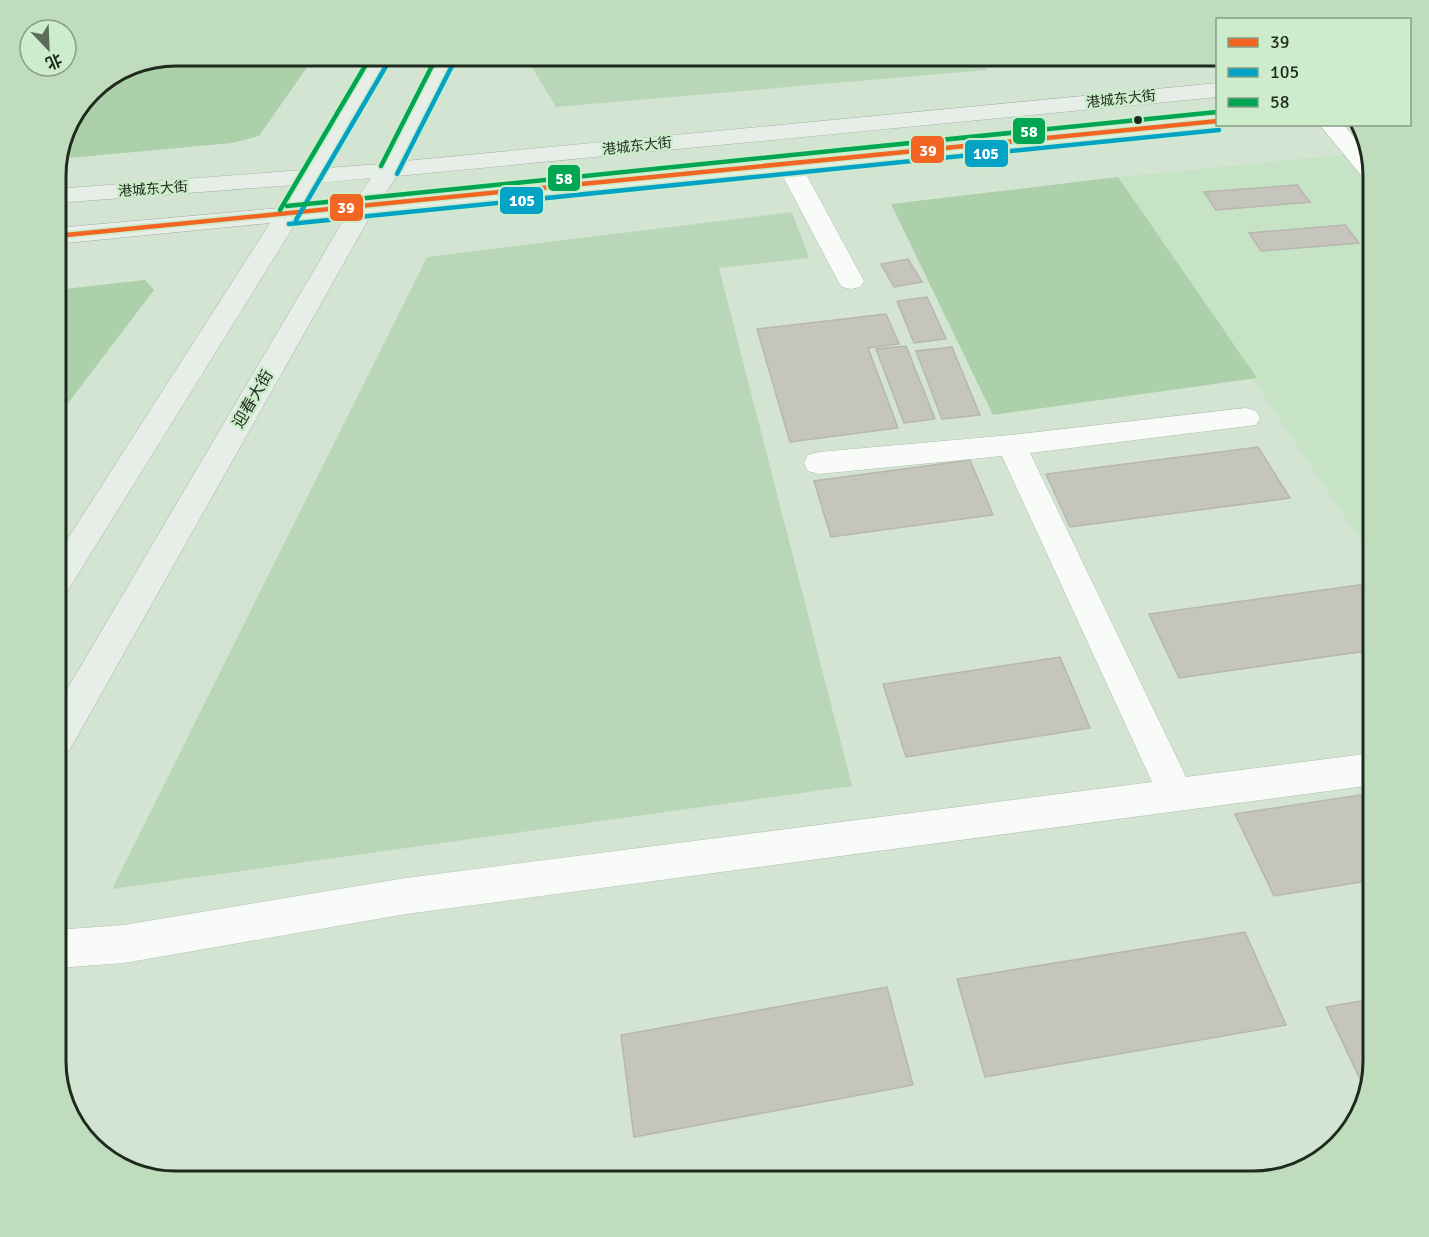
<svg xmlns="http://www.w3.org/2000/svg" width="1429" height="1237" viewBox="0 0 1429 1237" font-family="Signika,'Noto Sans SC',sans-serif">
<rect width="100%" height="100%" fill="#d3e4d3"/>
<path fill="#c7e3c6" d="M 1369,152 L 1373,177 L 1373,559 L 1118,177 Z"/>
<g fill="#b9d7b8">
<path d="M 533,56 L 978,56 L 987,70 L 556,107 L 530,64 Z"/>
<path d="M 792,212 L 809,258 L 719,268 L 852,786 L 112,889 L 427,257 Z"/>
</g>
<g fill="#abd0aa">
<path d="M 177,56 L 315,56 L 259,136 L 232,143 L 58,159 L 68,123 L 96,86 L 131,65 Z"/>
<path d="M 1118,177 L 1257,378 L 993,415 L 891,204 Z"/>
<path d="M 145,280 L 154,290 L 56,419 L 56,290 Z"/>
</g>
<g fill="#c6c5bc" stroke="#b8b6ae" stroke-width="1.5">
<path d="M 1297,185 L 1310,202 L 1216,210 L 1204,192 Z"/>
<path d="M 1345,225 L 1359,243 L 1261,251 L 1249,233 Z"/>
<path d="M 908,259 L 922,282 L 894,287 L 881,264 Z"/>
<path d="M 927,297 L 946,339 L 914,343 L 897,301 Z"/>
<path d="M 886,314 L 899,344 L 868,348 L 898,428 L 790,442 L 757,329 Z"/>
<path d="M 906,346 L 935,419 L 904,423 L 876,349 Z"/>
<path d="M 952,347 L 980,415 L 942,419 L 916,351 Z"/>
<path d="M 1258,447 L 1290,498 L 1070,527 L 1046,474 Z"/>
<path d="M 970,460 L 993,515 L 831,537 L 814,481 Z"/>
<path d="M 1373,583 L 1373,650 L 1179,678 L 1149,614 Z"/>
<path d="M 1060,657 L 1090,728 L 906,757 L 883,684 Z"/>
<path d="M 1373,793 L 1373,880 L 1274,896 L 1235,814 Z"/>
<path d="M 1245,932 L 1286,1025 L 985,1077 L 957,979 Z"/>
<path d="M 887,987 L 913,1085 L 634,1137 L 621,1035 Z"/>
<path d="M 1373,999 L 1373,1061 L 1367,1094 L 1326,1007 Z"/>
</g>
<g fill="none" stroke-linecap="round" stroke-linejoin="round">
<defs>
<g id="minor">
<path d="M 1319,124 L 1343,124 L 1369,156 L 1373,182 L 1365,180 Z"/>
<path d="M 788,156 L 796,158 L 800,163 L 864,281 L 860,287 L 851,289 L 842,287 L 838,281 L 776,163 L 780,158 Z"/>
<path d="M 1246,408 L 1256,411 L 1260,418 L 1256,425 L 1030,453 L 1186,777 L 1373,753 L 1373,785 L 406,914 L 124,963 L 56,968 L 56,930 L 124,925 L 406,878 L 1152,782 L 1002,456 L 819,474 L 808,471 L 804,463 L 808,455 L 819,452 L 1011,435 Z"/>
</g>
<path id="major" d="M 371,56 L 392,56 L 327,168 L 381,164 L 437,56 L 458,56 L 405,161 L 1218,83 L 1218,97 L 397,176 L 382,198 L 1218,114 L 1218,124 L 1227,124 L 1218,128 L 372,213 L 69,751 L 56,755 L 56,708 L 346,216 L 297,221 L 67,592 L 56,596 L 56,557 L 270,223 L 56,244 L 56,228 L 280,208 L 294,185 L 56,203 L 56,189 L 303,170 ZM 371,178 L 356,200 L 306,205 L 319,183 Z"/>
</defs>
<use href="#minor" stroke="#b2bfb2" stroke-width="1"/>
<use href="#major" stroke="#a2b2a2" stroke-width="1"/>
<use href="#minor" fill="#f8fbf8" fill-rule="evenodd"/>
<use href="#major" fill="#e7eee7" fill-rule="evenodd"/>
<defs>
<path id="bus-1" d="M 56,236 L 1218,121"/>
<g id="bus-2">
<path d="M 397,174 L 455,60"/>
<path d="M 296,220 L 389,61"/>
<path d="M 289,224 L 1219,130"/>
</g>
<g id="bus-3">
<path d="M 381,166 L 437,56"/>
<path d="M 287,206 L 1217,112"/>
<path d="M 280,210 L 371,56"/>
</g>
</defs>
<use href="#bus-1" stroke="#cdeccb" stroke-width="8"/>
<use href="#bus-2" stroke="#cdeccb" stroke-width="8"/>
<use href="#bus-3" stroke="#cdeccb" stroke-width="8"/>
<use href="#bus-1" stroke="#f26522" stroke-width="4.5"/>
<use href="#bus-2" stroke="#02a3c5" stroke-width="4.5"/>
<use href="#bus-3" stroke="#00a651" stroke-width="4.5"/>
</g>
<circle fill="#1f2a1e" stroke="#cdeccb" stroke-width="2" cx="1138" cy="120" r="5"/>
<g text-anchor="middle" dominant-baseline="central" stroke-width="5" stroke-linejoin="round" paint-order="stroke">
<g font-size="14" fill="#1f2a1e" stroke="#cdeccb">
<text transform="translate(1121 99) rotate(-6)">港城东大街</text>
<text transform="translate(637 146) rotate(-6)">港城东大街</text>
<text transform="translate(153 189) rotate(-4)">港城东大街</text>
</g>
<g font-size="16" fill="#1f2a1e" stroke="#cdeccb">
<text transform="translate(253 399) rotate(-60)">迎春大街</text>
</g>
</g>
<path d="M0 0H1429V1237H0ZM176 66H1253A110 110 0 0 1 1363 176V1061A110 110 0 0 1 1253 1171H176A110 110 0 0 1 66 1061V176A110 110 0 0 1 176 66Z" fill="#bfdcbd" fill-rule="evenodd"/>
<path fill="none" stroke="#1f2a1e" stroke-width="3" d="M176 66H1253A110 110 0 0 1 1363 176V1061A110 110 0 0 1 1253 1171H176A110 110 0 0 1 66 1061V176A110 110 0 0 1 176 66Z"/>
<g stroke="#cdeccb" stroke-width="2">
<rect x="1012" y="117" width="34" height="28" rx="6" fill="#00a651"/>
<rect x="910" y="135" width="35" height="29" rx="6" fill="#f26522"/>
<rect x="964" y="139" width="45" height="29" rx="6" fill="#02a3c5"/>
<rect x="547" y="164" width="34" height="28" rx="6" fill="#00a651"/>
<rect x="499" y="186" width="45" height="29" rx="6" fill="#02a3c5"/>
<rect x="329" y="193" width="35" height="29" rx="6" fill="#f26522"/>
</g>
<g font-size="16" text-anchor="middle" font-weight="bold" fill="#fff">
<text x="1029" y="137">58</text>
<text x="928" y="156">39</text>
<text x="986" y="159">105</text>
<text x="564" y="184">58</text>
<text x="522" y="206">105</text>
<text x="346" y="213">39</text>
</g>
<rect x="1216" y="18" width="195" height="108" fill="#cdeccb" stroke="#879e86" stroke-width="1.5"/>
<rect x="1228" y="38" width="30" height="9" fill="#f26522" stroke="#879e86" stroke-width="1.5"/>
<text x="1270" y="48" font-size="18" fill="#1f2a1e">39</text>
<rect x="1228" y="68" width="30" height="9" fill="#02a3c5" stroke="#879e86" stroke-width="1.5"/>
<text x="1270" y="78" font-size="18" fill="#1f2a1e">105</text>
<rect x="1228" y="98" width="30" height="9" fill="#00a651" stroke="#879e86" stroke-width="1.5"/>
<text x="1270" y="108" font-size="18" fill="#1f2a1e">58</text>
<g transform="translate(48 48) rotate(157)"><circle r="28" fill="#cdeccb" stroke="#879e86" stroke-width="1.5"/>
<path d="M0-4.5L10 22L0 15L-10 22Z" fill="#5e6b5d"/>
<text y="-9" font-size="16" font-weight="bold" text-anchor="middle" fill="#1f2a1e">北</text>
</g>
</svg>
